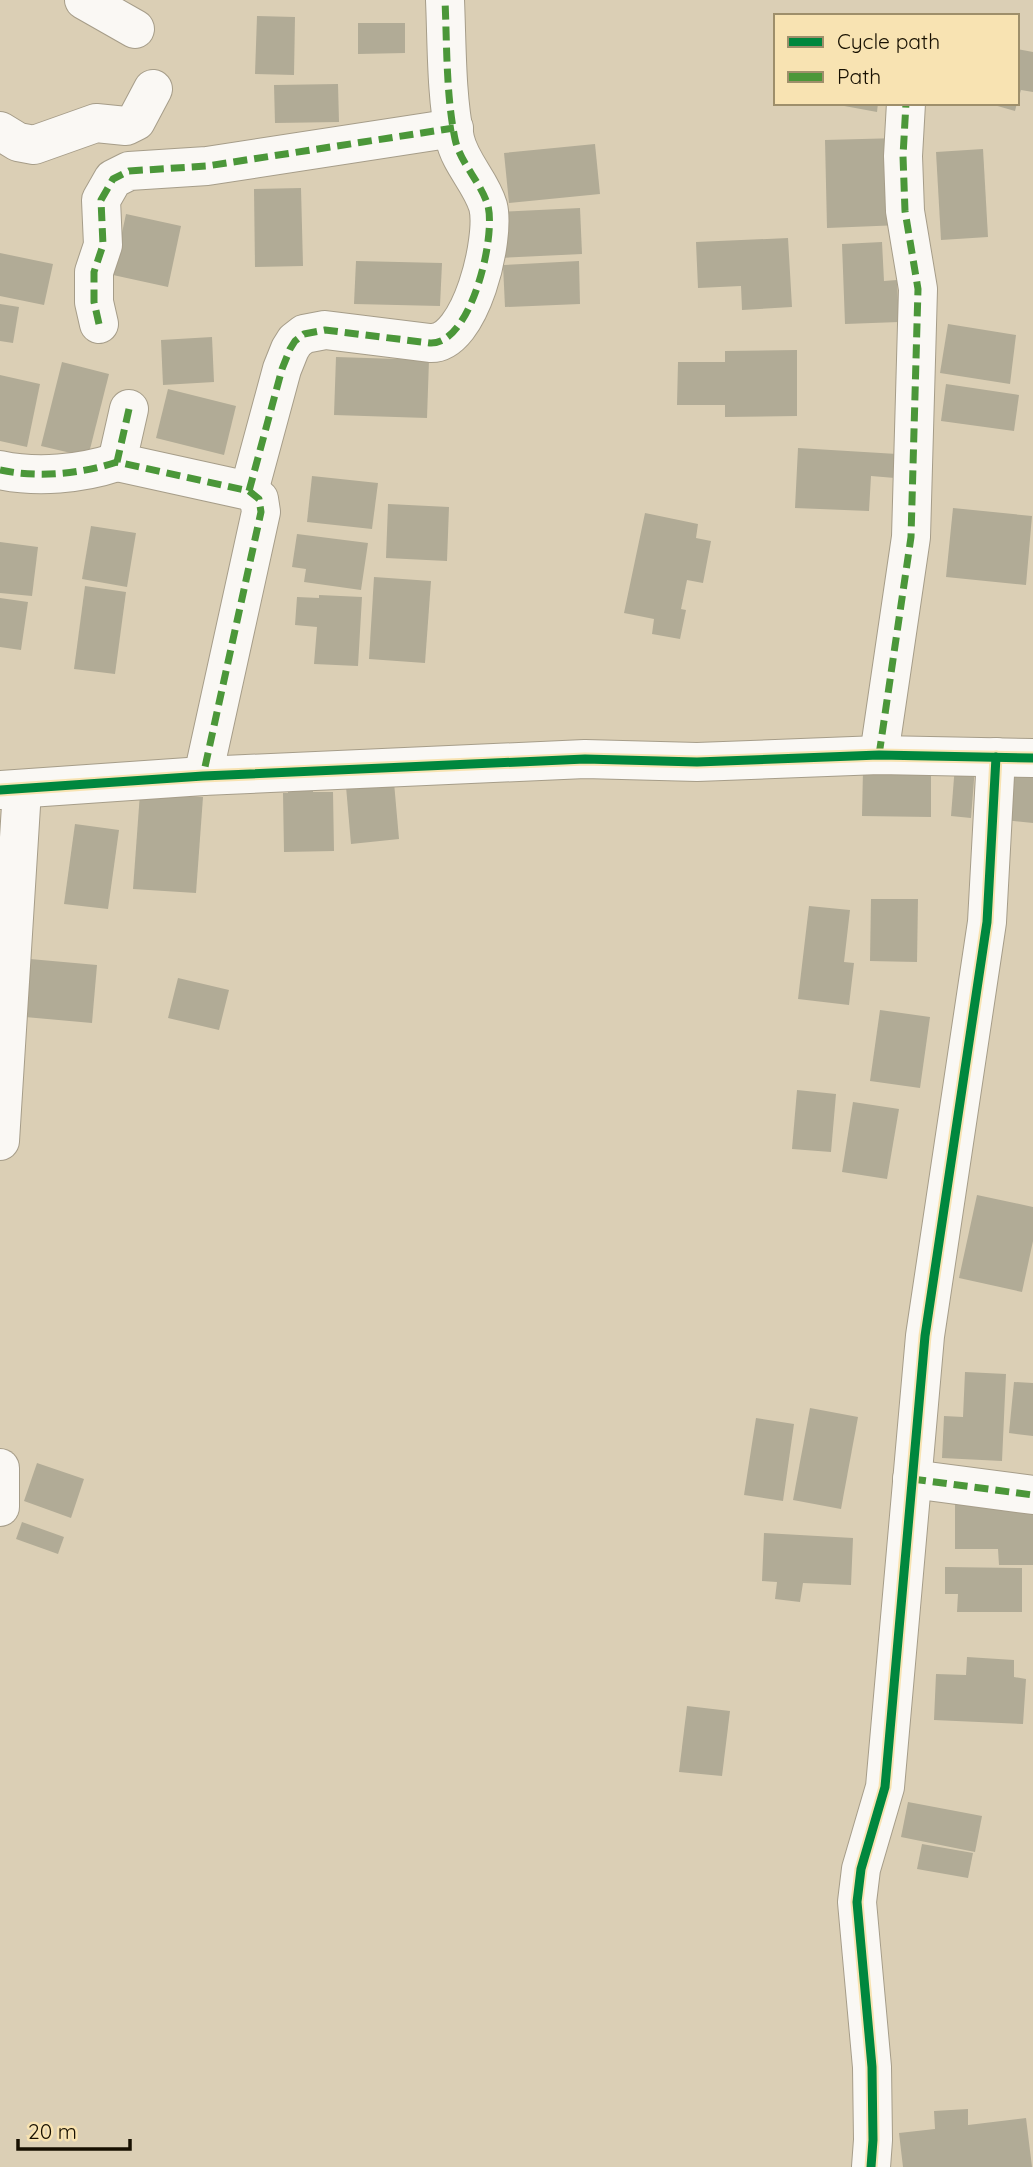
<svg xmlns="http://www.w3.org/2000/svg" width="1033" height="2167" viewBox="0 0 1033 2167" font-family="Quicksand,sans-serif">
<rect width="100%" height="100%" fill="#dbcfb5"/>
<g fill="#b1ab96">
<path d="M 257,16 L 295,17 L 294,75 L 255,74 Z"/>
<path d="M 358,23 L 405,23 L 405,53 L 358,54 Z"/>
<path d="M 1017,49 L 1033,52 L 1033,92 L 1021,90 L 1018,100 Z"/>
<path d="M 338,84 L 339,122 L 275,123 L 274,85 Z"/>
<path d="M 828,103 L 878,103 L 877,112 Z"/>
<path d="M 987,103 L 1017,103 L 1015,111 Z"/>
<path d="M 899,138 L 901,225 L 827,228 L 825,140 Z"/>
<path d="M 595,144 L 600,194 L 509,203 L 504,153 Z"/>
<path d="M 983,149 L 988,237 L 941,240 L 936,152 Z"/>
<path d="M 301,188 L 303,266 L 255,267 L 254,189 Z"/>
<path d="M 580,208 L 582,254 L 500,258 L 498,212 Z"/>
<path d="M 126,214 L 181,226 L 168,287 L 113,275 Z"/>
<path d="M 788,238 L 792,307 L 742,310 L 741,286 L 698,288 L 696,242 Z"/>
<path d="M 882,242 L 884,281 L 897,280 L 899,322 L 845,324 L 842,244 Z"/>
<path d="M 0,253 L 53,264 L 44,305 L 0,296 Z"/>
<path d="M 356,261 L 442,263 L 440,306 L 354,304 Z"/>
<path d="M 579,261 L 580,304 L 505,307 L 503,265 Z"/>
<path d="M 0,304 L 19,307 L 13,343 L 0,341 Z"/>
<path d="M 948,324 L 1016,335 L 1010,384 L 940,373 Z"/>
<path d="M 212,337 L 214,382 L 163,385 L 161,340 Z"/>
<path d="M 797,350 L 797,416 L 725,417 L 725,405 L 677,405 L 678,362 L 725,362 L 725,351 Z"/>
<path d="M 336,357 L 429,360 L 427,418 L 334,415 Z"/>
<path d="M 62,362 L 109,374 L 88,457 L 41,446 Z"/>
<path d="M 0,375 L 40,384 L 27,447 L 0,441 Z"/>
<path d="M 946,384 L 1019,395 L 1014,431 L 941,421 Z"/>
<path d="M 168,389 L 236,406 L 224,455 L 156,438 Z"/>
<path d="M 798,448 L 897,454 L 895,478 L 871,476 L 869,511 L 795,508 Z"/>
<path d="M 312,476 L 378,483 L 372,529 L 307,522 Z"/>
<path d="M 388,504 L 449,507 L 447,561 L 386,558 Z"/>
<path d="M 953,508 L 1032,516 L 1026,585 L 946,577 Z"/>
<path d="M 645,513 L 698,524 L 696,538 L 711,541 L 703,583 L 687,580 L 681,609 L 686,610 L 680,639 L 652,634 L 654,619 L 624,613 Z"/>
<path d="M 91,526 L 136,533 L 127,587 L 82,579 Z"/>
<path d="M 297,534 L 368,543 L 361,590 L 304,582 L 306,569 L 292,567 Z"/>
<path d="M 0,542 L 38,547 L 32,596 L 0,593 Z"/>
<path d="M 374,577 L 431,581 L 425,663 L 369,659 Z"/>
<path d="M 85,586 L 126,592 L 115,674 L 74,669 Z"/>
<path d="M 319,595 L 362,597 L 358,666 L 314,664 L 317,627 L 295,625 L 297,597 L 319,598 Z"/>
<path d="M 0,598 L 28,602 L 21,650 L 0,647 Z"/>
<path d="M 955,765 L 975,767 L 971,818 L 951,816 Z"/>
<path d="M 1010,769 L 1033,771 L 1033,823 L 1005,820 Z"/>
<path d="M 863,770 L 931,771 L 931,817 L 862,816 Z"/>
<path d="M 393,771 L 399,839 L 351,844 L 345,775 Z"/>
<path d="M 313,776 L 313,792 L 333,792 L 334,851 L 284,852 L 283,793 L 288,793 L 287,777 Z"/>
<path d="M 140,793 L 203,797 L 196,893 L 133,889 Z"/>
<path d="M 75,824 L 119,830 L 108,909 L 64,904 Z"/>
<path d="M 871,899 L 918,899 L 917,962 L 870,961 Z"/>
<path d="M 809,906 L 850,910 L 844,962 L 854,963 L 849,1005 L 798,999 Z"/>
<path d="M 30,959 L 97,965 L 92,1023 L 25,1017 Z"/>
<path d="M 178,978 L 229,990 L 219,1030 L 168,1018 Z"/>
<path d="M 880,1010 L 930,1017 L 920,1088 L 870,1081 Z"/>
<path d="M 797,1090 L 836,1094 L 831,1152 L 792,1149 Z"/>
<path d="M 853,1102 L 899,1109 L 887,1179 L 842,1172 Z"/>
<path d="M 977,1195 L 1033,1207 L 1033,1241 L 1022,1292 L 959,1278 Z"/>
<path d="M 965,1372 L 1006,1374 L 1002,1461 L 942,1458 L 944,1416 L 963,1417 Z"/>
<path d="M 1014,1382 L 1033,1383 L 1033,1436 L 1009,1433 Z"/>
<path d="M 810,1408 L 858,1417 L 841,1509 L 793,1500 Z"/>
<path d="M 756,1418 L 794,1424 L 783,1501 L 744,1495 Z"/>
<path d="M 37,1463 L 84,1479 L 71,1518 L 24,1501 Z"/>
<path d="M 955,1503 L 1033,1503 L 1033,1565 L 999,1565 L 998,1549 L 955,1549 Z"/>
<path d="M 22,1522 L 64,1537 L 58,1554 L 16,1539 Z"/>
<path d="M 764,1533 L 853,1538 L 851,1585 L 803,1583 L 800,1602 L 775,1599 L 777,1582 L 762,1581 Z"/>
<path d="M 945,1567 L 1022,1568 L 1022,1612 L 957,1612 L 958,1594 L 945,1594 Z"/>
<path d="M 967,1657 L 1014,1660 L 1014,1677 L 1026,1679 L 1023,1724 L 934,1720 L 936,1674 L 966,1675 Z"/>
<path d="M 687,1706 L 730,1711 L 722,1776 L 679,1772 Z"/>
<path d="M 908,1802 L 982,1816 L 975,1852 L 901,1837 Z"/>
<path d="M 922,1844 L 973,1853 L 968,1878 L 917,1869 Z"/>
<path d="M 968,2109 L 968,2125 L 1026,2118 L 1032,2167 L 903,2167 L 899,2133 L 935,2129 L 934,2111 Z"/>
</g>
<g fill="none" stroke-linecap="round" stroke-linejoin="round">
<defs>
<g id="street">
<path d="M 84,0 L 135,29"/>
<path d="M 0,131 L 18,142 L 34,145 L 96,123 L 126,126 L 136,121 L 153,89"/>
<path d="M 99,324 L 94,302 L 94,272 L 103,245 L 101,200 L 113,179 L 129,171 L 207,166 L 454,128"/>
<path d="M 129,409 L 117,462 L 249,491 L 259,499 L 261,512 L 203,776"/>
<path d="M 0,470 C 37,478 81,474 117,462"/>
<path d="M 249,491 L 282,369 L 290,349 L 295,341 L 304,334 L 325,330 L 430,343 C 471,345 496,237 488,206 C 481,182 460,163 455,139 C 446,94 447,46 445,0"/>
<path d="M 879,755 L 911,537 L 918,289 L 905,211 L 903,156 L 906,103"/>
<path d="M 0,1141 L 22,790"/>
<path d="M 0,1468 L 0,1507"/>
<path d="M 912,1479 L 1033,1495"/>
<path d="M 871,2167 L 873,2140 L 872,2067 L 857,1902 L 861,1869 L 885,1787 L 925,1336 L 987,922 L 996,757"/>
</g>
<path id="secondary" d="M 0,790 L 203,776 L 585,759 L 697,762 L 879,755 L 1033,758"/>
</defs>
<use href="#street" stroke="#a69d89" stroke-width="40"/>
<use href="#secondary" stroke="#a69d89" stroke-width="40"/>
<use href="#street" stroke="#faf8f4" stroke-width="38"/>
<use href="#secondary" stroke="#faf8f4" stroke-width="38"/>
<g stroke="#4b9739" stroke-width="7" stroke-dasharray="14 7" stroke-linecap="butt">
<path d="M 99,324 L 94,302 L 94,272 L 103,245 L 101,200 L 113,179 L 129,171 L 207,166 L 454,128"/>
<path d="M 129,409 L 117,462 L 249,491 L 259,499 L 261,512 L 203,776"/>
<path d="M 0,470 C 37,478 81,474 117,462"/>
<path d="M 249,491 L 282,369 L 290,349 L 295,341 L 304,334 L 325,330 L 430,343 C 471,345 496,237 488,206 C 481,182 460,163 455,139 C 446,94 447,46 445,0"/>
<path d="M 879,755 L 911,537 L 918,289 L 905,211 L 903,156 L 906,103"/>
<path d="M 912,1479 L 1033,1495"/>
</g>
<defs>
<g id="cycleway">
<path d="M 0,790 L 203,776 L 585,759 L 697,762 L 879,755 L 1033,758"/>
<path d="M 871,2167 L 873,2140 L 872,2067 L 857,1902 L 861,1869 L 885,1787 L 925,1336 L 987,922 L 996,757"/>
</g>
</defs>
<use href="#cycleway" stroke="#f8e3b2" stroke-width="13"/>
<use href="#cycleway" stroke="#00873e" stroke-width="9"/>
</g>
<rect x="774" y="14" width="245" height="91" fill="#f8e3b2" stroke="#9e8f6b" stroke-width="2"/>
<rect x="788" y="37" width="35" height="10" fill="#00873e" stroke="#9e8f6b" stroke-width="2"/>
<text x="837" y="49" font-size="21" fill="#171001">Cycle path</text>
<rect x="788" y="72" width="35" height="10" fill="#4b9739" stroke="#9e8f6b" stroke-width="2"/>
<text x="837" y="84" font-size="21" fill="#171001">Path</text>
<path d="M18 2139v10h112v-10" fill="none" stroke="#171001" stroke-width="3.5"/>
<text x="28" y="2139" font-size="21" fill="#171001" stroke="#f8e3b2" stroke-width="5" paint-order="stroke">20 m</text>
</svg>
